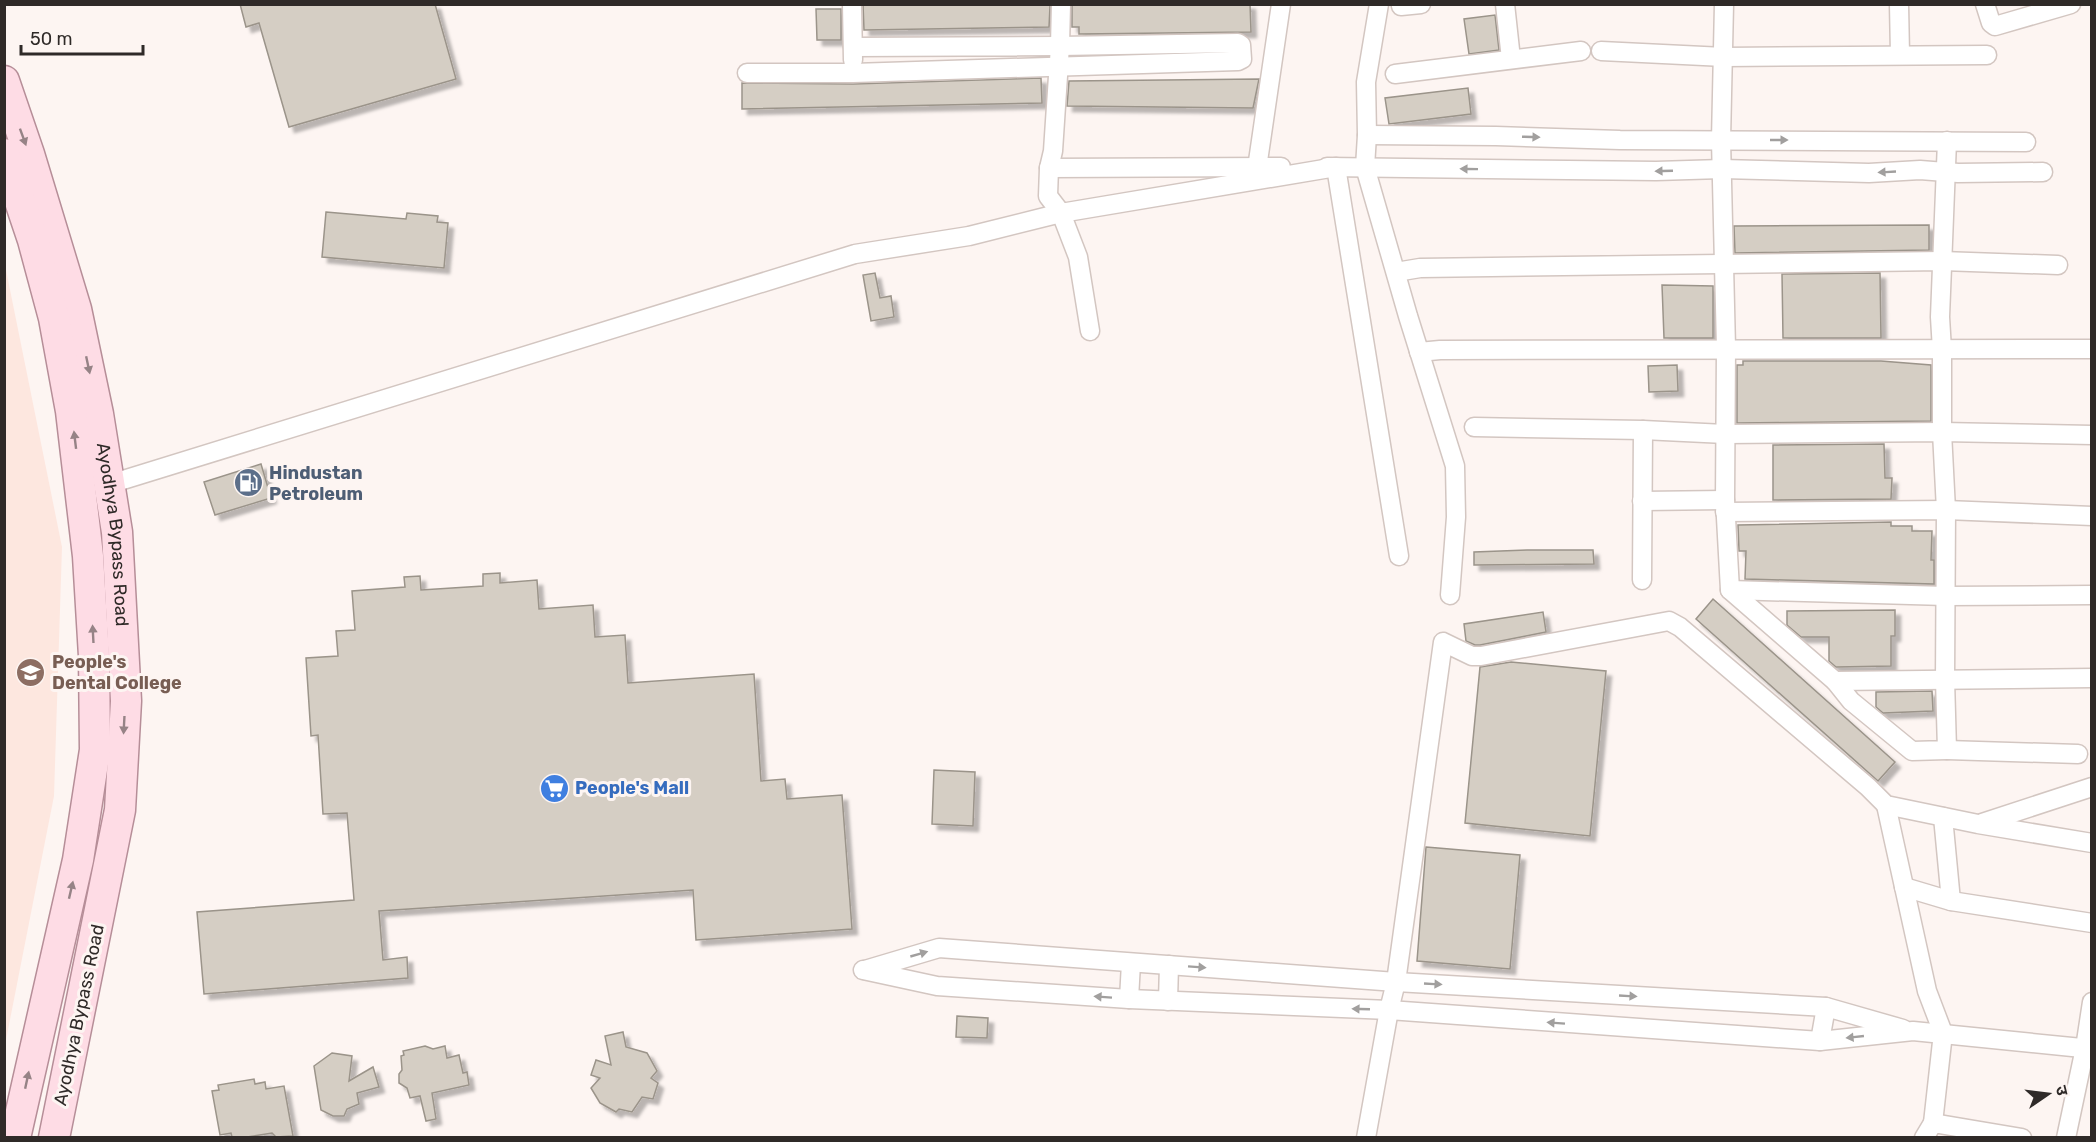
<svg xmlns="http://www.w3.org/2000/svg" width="2096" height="1142" viewBox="0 0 2096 1142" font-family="Rubik,'Noto Sans Devanagari',sans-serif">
<defs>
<filter id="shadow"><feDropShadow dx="5.5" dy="5.5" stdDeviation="1.5" flood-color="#0004"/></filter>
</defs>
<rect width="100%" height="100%" fill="#fdf5f2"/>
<path fill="#fde7df" d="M 5,265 L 62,547 L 54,796 L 5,1045 Z"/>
<g fill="#d5cec4" stroke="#9b948a" stroke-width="1.5" filter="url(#shadow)">
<path d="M 240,4 L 435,4 L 456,79 L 289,127 L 259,23 L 246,27 Z"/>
<path d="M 863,4 L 1048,4 L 1050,6 L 1049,27 L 864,30 Z"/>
<path d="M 1078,4 L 1250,4 L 1251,32 L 1079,34 L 1079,27 L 1072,27 L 1072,5 Z"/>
<path d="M 816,9 L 841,9 L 841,40 L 817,40 Z"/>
<path d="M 1495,15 L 1499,50 L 1469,54 L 1464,19 Z"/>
<path d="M 1041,78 L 1042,103 L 742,109 L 742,83 L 853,84 Z"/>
<path d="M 1259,79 L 1253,108 L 1067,106 L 1069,81 Z"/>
<path d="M 1468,88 L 1471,114 L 1389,124 L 1385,98 Z"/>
<path d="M 326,212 L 406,219 L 407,213 L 438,216 L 437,222 L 448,223 L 444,268 L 322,257 Z"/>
<path d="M 1929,225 L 1929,250 L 1735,253 L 1734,226 Z"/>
<path d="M 875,273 L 880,298 L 891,296 L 894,317 L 871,321 L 863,275 Z"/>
<path d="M 1880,273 L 1881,338 L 1783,338 L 1782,274 Z"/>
<path d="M 1662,285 L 1713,286 L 1713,338 L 1664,338 Z"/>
<path d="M 1743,361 L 1881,361 L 1931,365 L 1931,421 L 1737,423 L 1737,365 L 1743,365 Z"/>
<path d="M 1677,365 L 1678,391 L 1649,392 L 1648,366 Z"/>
<path d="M 1884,444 L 1885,478 L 1892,478 L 1891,499 L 1773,500 L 1773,445 Z"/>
<path d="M 261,464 L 271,498 L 215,515 L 204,482 Z"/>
<path d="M 1891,522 L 1891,526 L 1912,526 L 1912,531 L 1932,531 L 1931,560 L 1934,560 L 1934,584 L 1745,579 L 1746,551 L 1739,551 L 1738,525 Z"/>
<path d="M 1527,550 L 1593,550 L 1594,564 L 1474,565 L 1474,552 Z"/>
<path d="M 500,573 L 500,583 L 537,580 L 539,609 L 593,605 L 595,637 L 625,635 L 628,683 L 754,674 L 761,781 L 785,779 L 787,799 L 842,795 L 852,929 L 696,940 L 693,890 L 379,911 L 383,960 L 407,957 L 408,978 L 204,994 L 197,912 L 354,900 L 347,813 L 323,814 L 318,735 L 311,736 L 306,658 L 338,656 L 336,631 L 355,630 L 352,591 L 405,587 L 404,577 L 420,576 L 421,590 L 483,586 L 483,574 Z"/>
<path d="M 1713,599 L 1895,762 L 1878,781 L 1696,619 Z"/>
<path d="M 1895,610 L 1895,636 L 1891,636 L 1891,666 L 1836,667 L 1829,661 L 1829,637 L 1801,637 L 1787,625 L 1787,611 Z"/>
<path d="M 1543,612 L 1546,632 L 1480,645 L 1475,645 L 1466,641 L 1464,624 Z"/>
<path d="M 1511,662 L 1606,671 L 1590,836 L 1465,823 L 1480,667 Z"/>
<path d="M 1932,691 L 1933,711 L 1883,713 L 1876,707 L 1876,692 Z"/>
<path d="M 934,770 L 975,772 L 973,826 L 932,824 Z"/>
<path d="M 1426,847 L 1520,855 L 1510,969 L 1417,961 Z"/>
<path d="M 957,1016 L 988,1018 L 987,1038 L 956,1037 Z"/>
<path d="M 623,1032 L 626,1047 L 647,1053 L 657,1071 L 651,1078 L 658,1083 L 653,1099 L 642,1097 L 632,1112 L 619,1109 L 616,1112 L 600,1103 L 591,1088 L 600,1078 L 591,1075 L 596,1060 L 611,1065 L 605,1036 Z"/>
<path d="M 425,1046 L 433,1049 L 445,1046 L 447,1058 L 459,1055 L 463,1073 L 467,1072 L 469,1085 L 432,1093 L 436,1119 L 426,1121 L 420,1096 L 410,1098 L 407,1088 L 399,1083 L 399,1074 L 402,1070 L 401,1056 L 404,1055 L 403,1051 Z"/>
<path d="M 332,1053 L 352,1056 L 349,1081 L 373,1067 L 379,1087 L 357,1093 L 359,1104 L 347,1109 L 344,1116 L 333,1116 L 321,1110 L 314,1066 Z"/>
<path d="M 254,1079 L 255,1084 L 265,1082 L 266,1089 L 284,1086 L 293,1136 L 276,1137 L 272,1133 L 247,1137 L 232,1137 L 231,1133 L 220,1135 L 212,1091 L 219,1090 L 218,1085 Z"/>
</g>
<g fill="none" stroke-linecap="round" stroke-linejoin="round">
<defs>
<g id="minor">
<path d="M 852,4 L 853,60"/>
<path d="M 1061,4 L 1060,46 L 1053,151 L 1049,168 L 1048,196 L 1061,213 L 1078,257 L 1090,331"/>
<path d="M 1379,4 L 1366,82 L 1367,135 L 1365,167 L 1408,316 L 1455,466 L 1456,517 L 1450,595"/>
<path d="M 1505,4 L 1511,59"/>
<path d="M 1724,4 L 1721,140 L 1726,348 L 1725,500 L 1730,590 L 1835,681 L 1851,701 L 1912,751 L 1947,750 L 1945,679 L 1946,510 L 1942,432 L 1942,350 L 1940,317 L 1947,141"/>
<path d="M 1899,4 L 1900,55"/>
<path d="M 1985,4 L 1991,23 L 1995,26 L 2071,4"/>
<path d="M 1401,6 L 1421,4"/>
<path d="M 1601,51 L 1724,57 L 1987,55"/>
<path d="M 747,73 L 853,73 L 1238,61 L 1242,59 L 1241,45 L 1238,43 L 1060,46 L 853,47"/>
<path d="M 1395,74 L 1581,51"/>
<path d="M 1367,135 L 1496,136 L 1620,140 L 2026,142"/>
<path d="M 1327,167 L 1656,171 L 1722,169 L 1869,173 L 1920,170 L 1958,173 L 2043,172"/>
<path d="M 1049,168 L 1281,167"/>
<path d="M 1257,168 L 1281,4"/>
<path d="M 1396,272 L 1420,268 L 1942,261 L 2058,265"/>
<path d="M 1419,352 L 1440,350 L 2092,349"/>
<path d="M 1474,427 L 1643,430 L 1725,434 L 1942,432 L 2092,435"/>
<path d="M 110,484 L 855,254 L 969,236 L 1061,213 L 1336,167 L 1399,556"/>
<path d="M 1642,501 L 1725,500"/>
<path d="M 1725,512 L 1946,510 L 2092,516"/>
<path d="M 1642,580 L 1643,430"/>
<path d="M 1730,590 L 1946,596 L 2092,595"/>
<path d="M 1835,681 L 2092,678"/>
<path d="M 1947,750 L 2078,754"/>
<path d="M 1886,805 L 1927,991 L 1943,1033 L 1933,1123"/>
<path d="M 1943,817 L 1951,901"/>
<path d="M 1982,823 L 2092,787"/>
<path d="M 1904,887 L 1951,901 L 2092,923"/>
<path d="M 863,970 L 937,986 L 1129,999 L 1389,1010 L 1820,1041 L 1913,1031 L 2092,1049"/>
<path d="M 865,970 L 939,948 L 1396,982 L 1826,1007 L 1903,1029"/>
<path d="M 1129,999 L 1131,963"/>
<path d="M 1168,1001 L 1169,965"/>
<path d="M 1820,1041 L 1826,1007"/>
<path d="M 1366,1138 L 1389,1010 L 1396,982 L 1443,642 L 1472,656 L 1481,656 L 1669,621 L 1680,627 L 1868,787 L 1886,805 L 1978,824 L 2092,843"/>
<path d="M 1924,1138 L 1933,1123 L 2022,1138"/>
<path d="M 2066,1138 L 2085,1048 L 2092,1002"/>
</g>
<g id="primary">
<path id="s1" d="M 4,81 L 29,154 L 76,309 L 98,414 L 117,532 L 126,701 L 120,810 L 54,1138"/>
<path d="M 4,154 L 33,240 L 54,318 L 71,411 L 88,556 L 94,656 L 95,750 L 78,860 L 15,1138"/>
</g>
</defs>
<use href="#minor" stroke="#d3c6c1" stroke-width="21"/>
<use href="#primary" stroke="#b68e98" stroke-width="33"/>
<use href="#minor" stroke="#fff" stroke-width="18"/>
<use href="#primary" stroke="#fedce5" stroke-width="30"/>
</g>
<defs><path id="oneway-solid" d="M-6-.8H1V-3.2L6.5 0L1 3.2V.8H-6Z" transform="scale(1.5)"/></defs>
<g fill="#968386">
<use href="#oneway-solid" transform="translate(23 137) rotate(70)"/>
<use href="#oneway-solid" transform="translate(88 365) rotate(78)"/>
<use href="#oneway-solid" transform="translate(75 440) rotate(-97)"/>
<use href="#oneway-solid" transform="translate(93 634) rotate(-93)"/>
<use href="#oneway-solid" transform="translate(124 725) rotate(93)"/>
<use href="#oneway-solid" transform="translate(71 890) rotate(-77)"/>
<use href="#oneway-solid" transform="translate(27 1080) rotate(-78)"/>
</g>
<g fill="#a19f9e">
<use href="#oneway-solid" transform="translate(1531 137) rotate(2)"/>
<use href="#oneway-solid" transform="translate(1779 140)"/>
<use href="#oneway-solid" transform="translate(1469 169) rotate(-179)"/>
<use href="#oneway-solid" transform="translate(1664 171) rotate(178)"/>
<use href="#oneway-solid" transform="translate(1887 172) rotate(177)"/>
<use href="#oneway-solid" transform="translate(919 954) rotate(-16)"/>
<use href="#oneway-solid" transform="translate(1197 967) rotate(4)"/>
<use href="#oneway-solid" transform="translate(1433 984) rotate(3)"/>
<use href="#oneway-solid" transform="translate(1628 996) rotate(3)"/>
<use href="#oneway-solid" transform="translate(1103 997) rotate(-176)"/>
<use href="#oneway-solid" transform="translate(1361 1009) rotate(-178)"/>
<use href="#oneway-solid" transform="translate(1556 1023) rotate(-176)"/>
<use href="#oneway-solid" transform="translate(1855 1037) rotate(174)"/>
</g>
<defs>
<symbol id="fuel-disc" viewBox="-11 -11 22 22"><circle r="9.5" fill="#5c6f8a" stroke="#fdf5f2"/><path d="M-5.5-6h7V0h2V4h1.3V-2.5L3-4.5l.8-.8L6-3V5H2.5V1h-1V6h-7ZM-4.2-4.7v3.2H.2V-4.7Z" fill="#fff"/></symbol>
<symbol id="university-disc" viewBox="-11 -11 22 22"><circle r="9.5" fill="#8d6e63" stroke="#fdf5f2"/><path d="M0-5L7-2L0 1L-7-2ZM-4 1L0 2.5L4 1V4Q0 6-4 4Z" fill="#fff"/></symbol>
<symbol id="supermarket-disc" viewBox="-11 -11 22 22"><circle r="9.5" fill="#3f7fe0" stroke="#fdf5f2"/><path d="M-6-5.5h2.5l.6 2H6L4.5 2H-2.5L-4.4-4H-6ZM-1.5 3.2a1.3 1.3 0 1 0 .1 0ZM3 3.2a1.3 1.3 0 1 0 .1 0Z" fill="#fff"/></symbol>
</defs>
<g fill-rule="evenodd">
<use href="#fuel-disc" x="232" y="466" width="33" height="33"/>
<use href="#university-disc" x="14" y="656" width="33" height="33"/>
<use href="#supermarket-disc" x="538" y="772" width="33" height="33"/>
</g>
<g text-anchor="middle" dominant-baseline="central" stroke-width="6" stroke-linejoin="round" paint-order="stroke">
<g font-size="18" font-weight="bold" fill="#4e5e75" stroke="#fdf5f2" text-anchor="start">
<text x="269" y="473">Hindustan<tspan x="269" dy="21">Petroleum</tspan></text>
</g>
<g font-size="18" fill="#2f2a28" stroke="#fdf5f2">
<text stroke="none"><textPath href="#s1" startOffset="468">Ayodhya Bypass Road</textPath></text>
<text transform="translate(79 1015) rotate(-78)">Ayodhya Bypass Road</text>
</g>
<g font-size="18" font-weight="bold" fill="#785e54" stroke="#fdf5f2" text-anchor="start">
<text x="52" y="662">People's<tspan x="52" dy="21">Dental College</tspan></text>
</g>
<g font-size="18" font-weight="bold" fill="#366cbe" stroke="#fdf5f2" text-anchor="start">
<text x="575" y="788">People's Mall</text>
</g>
</g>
<rect width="2096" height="1142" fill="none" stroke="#2f2a28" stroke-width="12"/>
<g transform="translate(2048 1094) rotate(76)" stroke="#fdf5f2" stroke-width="4.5" paint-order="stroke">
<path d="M0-4.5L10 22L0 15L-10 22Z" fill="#2f2a28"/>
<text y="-9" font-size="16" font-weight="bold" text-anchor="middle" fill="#2f2a28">उ</text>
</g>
<path d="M21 45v9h122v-9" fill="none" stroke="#2f2a28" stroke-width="3"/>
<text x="30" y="45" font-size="18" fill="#2f2a28" stroke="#fdf5f2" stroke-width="4.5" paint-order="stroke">50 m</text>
</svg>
